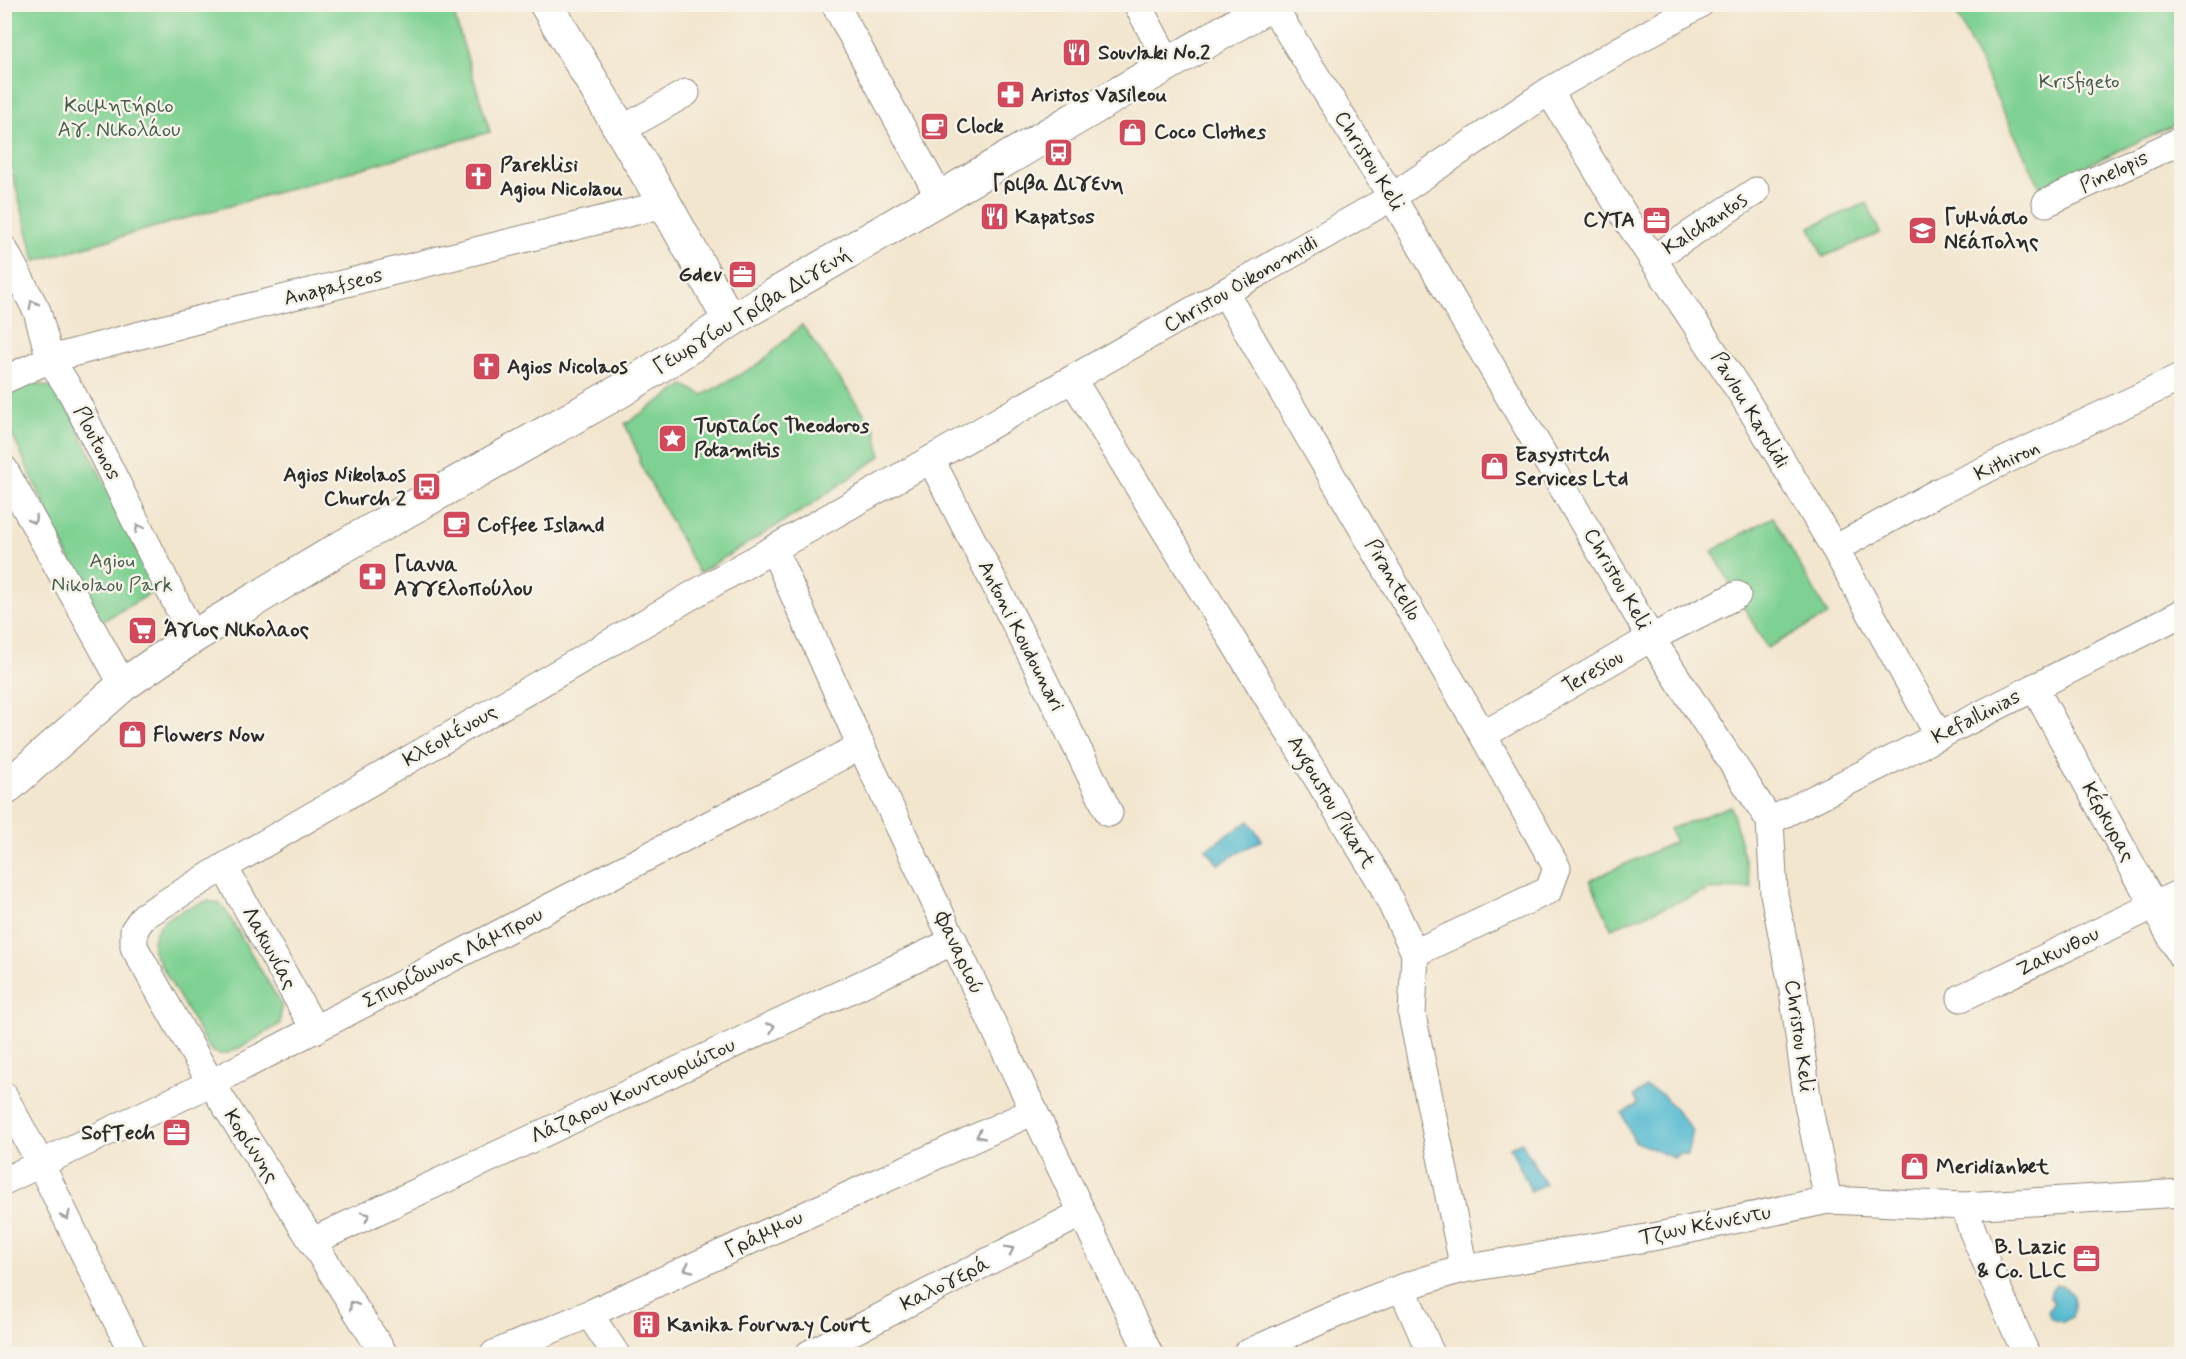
<svg xmlns="http://www.w3.org/2000/svg" width="2186" height="1359" viewBox="0 0 2186 1359" font-family="Mynerve,sans-serif">
<rect width="100%" height="100%" fill="#f7f3e8"/>
<filter id="ink" filterUnits="userSpaceOnUse"><feTurbulence type="fractalNoise" baseFrequency=".0167" numOctaves="2"/><feDisplacementMap in="SourceGraphic" scale="12" xChannelSelector="R" yChannelSelector="G"/><feConvolveMatrix kernelMatrix="1 2 1 2 8 2 1 2 1" color-interpolation-filters="sRGB"/></filter>
<filter id="wash" filterUnits="userSpaceOnUse"><feTurbulence type="fractalNoise" baseFrequency=".008" numOctaves="4" result="noise"/><feDisplacementMap in="SourceGraphic" scale="24" xChannelSelector="R" yChannelSelector="G"/><feGaussianBlur stdDeviation="1.35" result="paint"/><feColorMatrix in="noise" values="0 0 0 0 0 0 0 0 0 0 0 0 0 0 0 0 0 1.4 0 .05"/><feComposite in="paint" operator="in"/></filter>
<g filter="url(#wash)">
<rect width="100%" height="100%" fill="#f3e6cf"/>
<g fill="#7ed192" stroke="#547e5e" stroke-width="1.5">
<path d="M 4,5 L 451,5 L 490,132 L 35,261 L 5,144 Z"/>
<path d="M 1952,5 L 2181,5 L 2181,122 L 2040,187 Z"/>
<path d="M 1867,203 L 1880,233 L 1823,257 L 1810,227 Z"/>
<path d="M 802,325 L 875,429 L 881,456 L 806,508 L 699,573 L 639,462 L 639,456 L 625,424 L 684,385 L 703,395 L 759,364 Z"/>
<path d="M 29,381 L 59,390 L 157,590 L 99,623 L 7,423 L 4,405 L 13,392 Z"/>
<path d="M 1773,517 L 1828,615 L 1767,648 L 1712,551 Z"/>
<path d="M 1731,806 L 1752,888 L 1709,890 L 1611,928 L 1590,880 L 1675,842 L 1670,829 Z"/>
<path d="M 207,901 L 219,903 L 224,908 L 281,1004 L 280,1024 C 267,1031 233,1055 220,1054 C 215,1054 211,1050 208,1047 L 153,951 C 150,919 181,910 207,901 Z"/>
</g>
<g fill="#52bad0" stroke="#3e727e" stroke-width="1.5">
<path d="M 1249,821 L 1262,840 L 1218,864 L 1206,849 Z"/>
<path d="M 1646,1087 L 1663,1095 L 1693,1131 L 1687,1155 L 1679,1153 L 1674,1158 L 1634,1141 L 1622,1113 L 1638,1104 L 1634,1096 Z"/>
<path d="M 1522,1142 L 1545,1184 L 1531,1191 L 1510,1147 Z"/>
<path d="M 2056,1285 C 2074,1287 2077,1302 2072,1317 L 2062,1322 L 2051,1319 L 2048,1311 L 2054,1302 L 2050,1298 L 2051,1291 Z"/>
</g>
</g>
<g filter="url(#ink)">
<g fill="none" stroke-linecap="round" stroke-linejoin="round">
<defs>
<g id="street">
<path d="M 835,4 L 940,198"/>
<path d="M 1137,4 L 1169,64"/>
<path d="M 1271,4 L 1392,197 L 1651,638 L 1770,821 L 1774,894 L 1793,990 L 1808,1104 L 1828,1200"/>
<path d="M 1549,91 L 1627,220 L 1745,399 L 1835,549 L 1939,736"/>
<path d="M 621,130 L 686,93"/>
<path d="M 2046,203 L 2182,140"/>
<path d="M 4,249 L 37,311 L 50,359 L 73,395 L 193,637"/>
<path d="M 1654,258 L 1756,191"/>
<path d="M 1225,293 L 1483,735 L 1557,868 L 1549,890 L 1415,953"/>
<path d="M 4,380 L 50,359 L 197,320 L 665,204"/>
<path d="M 1073,380 L 1381,882 L 1415,953 L 1412,1015 L 1464,1269"/>
<path d="M 931,460 L 1036,664 L 1109,813"/>
<path d="M 4,469 L 123,685"/>
<path d="M 1835,549 L 1938,492 L 2182,377"/>
<path d="M 774,550 L 861,746 L 1149,1354"/>
<path d="M 2034,687 L 2182,957"/>
<path d="M 1483,735 L 1651,638 L 1737,595"/>
<path d="M 1770,821 L 2182,613"/>
<path d="M 224,867 L 315,1030"/>
<path d="M 1961,998 L 2182,892"/>
<path d="M 4,1096 L 40,1163 L 133,1354"/>
<path d="M 4,1181 L 211,1083 L 861,746"/>
<path d="M 1964,1206 L 1973,1232 L 2026,1354"/>
<path d="M 313,1241 L 954,941"/>
<path d="M 1402,1288 L 1431,1354"/>
<path d="M 589,1314 L 616,1354"/>
<path d="M 384,1354 L 211,1083 L 134,947 L 134,930 L 144,916 L 224,867 L 696,593 L 1392,197 L 1549,91 L 1700,4"/>
<path d="M 494,1354 L 589,1314 L 1034,1111"/>
<path d="M 809,1354 L 1082,1213"/>
<path d="M 1246,1354 C 1316,1322 1389,1288 1464,1269 L 1658,1236 L 1828,1200 L 1964,1206 L 2182,1193"/>
</g>
<g id="secondary">
<path d="M 546,4 L 665,204 L 730,321"/>
<path d="M 4,790 L 123,685 L 193,637 L 342,547 L 622,390 L 730,321 L 1271,4"/>
</g>
</defs>
<use href="#street" stroke="#8f887d" stroke-width="29"/>
<use href="#secondary" stroke="#8f887d" stroke-width="35"/>
<use href="#street" stroke="#fff" stroke-width="27"/>
<use href="#secondary" stroke="#fff" stroke-width="33"/>
</g>
<defs><path id="oneway-chevron" d="M-2-3.5L2.5 0L-2 3.5" fill="none" stroke-width="1.6" stroke-linecap="round" stroke-linejoin="round" transform="scale(1.5)"/></defs>
<g stroke="#a0a0a0">
<use href="#oneway-chevron" transform="translate(33 304) rotate(-117)"/>
<use href="#oneway-chevron" transform="translate(33 520) rotate(61)"/>
<use href="#oneway-chevron" transform="translate(139 528) rotate(-117)"/>
<use href="#oneway-chevron" transform="translate(771 1027) rotate(-25)"/>
<use href="#oneway-chevron" transform="translate(980 1135) rotate(155)"/>
<use href="#oneway-chevron" transform="translate(66 1216) rotate(64)"/>
<use href="#oneway-chevron" transform="translate(366 1216) rotate(-25)"/>
<use href="#oneway-chevron" transform="translate(1010 1250) rotate(-27)"/>
<use href="#oneway-chevron" transform="translate(688 1268) rotate(155)"/>
<use href="#oneway-chevron" transform="translate(353 1305) rotate(-122)"/>
</g>
</g>
<defs>
<symbol id="restaurant-square" viewBox="-11 -11 22 22"><rect x="-9" y="-9" width="18" height="18" rx="4" fill="#d1495b" stroke="#f7f3e8"/><path d="M-5-6h1v4h1v-4h1v4h1v-4h1v5L-1.5 .5V6h-2V.5L-5-1ZM5-6V6H3V1.5H1.5Q1.5-4 5-6Z" fill="#fff"/></symbol>
<symbol id="pharmacy-square" viewBox="-11 -11 22 22"><rect x="-9" y="-9" width="18" height="18" rx="4" fill="#d1495b" stroke="#f7f3e8"/><path d="M-2-6h4v4h4v4h-4v4h-4v-4h-4v-4h4Z" fill="#fff"/></symbol>
<symbol id="cafe-square" viewBox="-11 -11 22 22"><rect x="-9" y="-9" width="18" height="18" rx="4" fill="#d1495b" stroke="#f7f3e8"/><path d="M-5.5-4.5H6V0H3Q3 3.5 0 3.5H-2.5Q-5.5 3.5-5.5 0ZM3-3.2v2h1.7v-2ZM-6 4.5H4V6H-6Z" fill="#fff"/></symbol>
<symbol id="shop-square" viewBox="-11 -11 22 22"><rect x="-9" y="-9" width="18" height="18" rx="4" fill="#d1495b" stroke="#f7f3e8"/><path d="M-5-2.5h2.3a2.7 3.5 0 0 1 5.4 0H5L5.5 6h-11ZM-1.5-2.5h3a1.5 2.3 0 0 0-3 0Z" fill="#fff"/></symbol>
<symbol id="bus-square" viewBox="-11 -11 22 22"><rect x="-9" y="-9" width="18" height="18" rx="4" fill="#d1495b" stroke="#f7f3e8"/><path d="M-5-6H5V4H4V6H2V4H-2V6H-4V4H-5ZM-3.5-4V0h7V-4ZM-3.5 1.2v1.5H-2V1.2ZM2 1.2v1.5H3.5V1.2Z" fill="#fff"/></symbol>
<symbol id="church-square" viewBox="-11 -11 22 22"><rect x="-9" y="-9" width="18" height="18" rx="4" fill="#d1495b" stroke="#f7f3e8"/><path d="M-1.2-6h2.4v3.5h3.3v2.4h-3.3V6h-2.4V-.1h-3.3v-2.4h3.3Z" fill="#fff"/></symbol>
<symbol id="office-square" viewBox="-11 -11 22 22"><rect x="-9" y="-9" width="18" height="18" rx="4" fill="#d1495b" stroke="#f7f3e8"/><path d="M-6-3h4V-5.5h4V-3h4V5H-6ZM-1-4.5V-3h2v-1.5ZM-6 0V1H6V0Z" fill="#fff"/></symbol>
<symbol id="school-square" viewBox="-11 -11 22 22"><rect x="-9" y="-9" width="18" height="18" rx="4" fill="#d1495b" stroke="#f7f3e8"/><path d="M0-5L7-2L0 1L-7-2ZM-4 1L0 2.5L4 1V4Q0 6-4 4Z" fill="#fff"/></symbol>
<symbol id="sight-square" viewBox="-11 -11 22 22"><rect x="-9" y="-9" width="18" height="18" rx="4" fill="#d1495b" stroke="#f7f3e8"/><path d="M0-6L1.8-2.2L6-1.7L2.9 1.2L3.7 5.4L0 3.3L-3.7 5.4L-2.9 1.2L-6-1.7L-1.8-2.2Z" fill="#fff"/></symbol>
<symbol id="supermarket-square" viewBox="-11 -11 22 22"><rect x="-9" y="-9" width="18" height="18" rx="4" fill="#d1495b" stroke="#f7f3e8"/><path d="M-6-5.5h2.5l.6 2H6L4.5 2H-2.5L-4.4-4H-6ZM-1.5 3.2a1.3 1.3 0 1 0 .1 0ZM3 3.2a1.3 1.3 0 1 0 .1 0Z" fill="#fff"/></symbol>
<symbol id="building-square" viewBox="-11 -11 22 22"><rect x="-9" y="-9" width="18" height="18" rx="4" fill="#d1495b" stroke="#f7f3e8"/><path d="M-4-6H4V6H1V3H-1V6H-4ZM-2.5-4.3h1.7v1.8h-1.7ZM.8-4.3h1.7v1.8H.8ZM-2.5-1h1.7V.8h-1.7ZM.8-1h1.7V.8H.8Z" fill="#fff"/></symbol>
</defs>
<g fill-rule="evenodd">
<use href="#restaurant-square" x="1060" y="36" width="33" height="33"/>
<use href="#pharmacy-square" x="994" y="78" width="33" height="33"/>
<use href="#cafe-square" x="918" y="110" width="33" height="33"/>
<use href="#shop-square" x="1116" y="116" width="33" height="33"/>
<use href="#bus-square" x="1042" y="136" width="33" height="33"/>
<use href="#church-square" x="462" y="160" width="33" height="33"/>
<use href="#restaurant-square" x="978" y="200" width="33" height="33"/>
<use href="#office-square" x="1640" y="204" width="33" height="33"/>
<use href="#school-square" x="1906" y="214" width="33" height="33"/>
<use href="#office-square" x="726" y="258" width="33" height="33"/>
<use href="#church-square" x="470" y="350" width="33" height="33"/>
<use href="#sight-square" x="656" y="422" width="33" height="33"/>
<use href="#shop-square" x="1478" y="450" width="33" height="33"/>
<use href="#bus-square" x="410" y="470" width="33" height="33"/>
<use href="#cafe-square" x="440" y="508" width="33" height="33"/>
<use href="#pharmacy-square" x="356" y="560" width="33" height="33"/>
<use href="#supermarket-square" x="126" y="614" width="33" height="33"/>
<use href="#shop-square" x="116" y="718" width="33" height="33"/>
<use href="#office-square" x="160" y="1116" width="33" height="33"/>
<use href="#shop-square" x="1898" y="1150" width="33" height="33"/>
<use href="#office-square" x="2070" y="1242" width="33" height="33"/>
<use href="#building-square" x="630" y="1308" width="33" height="33"/>
</g>
<g text-anchor="middle" dominant-baseline="central" stroke-width="5" stroke-linejoin="round" paint-order="stroke">
<g font-size="21" font-weight="bold" fill="#2b2b2b" stroke="#f7f3e8" text-anchor="start">
<text x="1098" y="53">Souvlaki No.2</text>
<text x="1031" y="95">Aristos Vasileou</text>
<text x="956" y="126">Clock</text>
<text x="1154" y="132">Coco Clothes</text>
<text x="500" y="165">Pareklisi<tspan x="500" dy="24">Agiou Nicolaou</tspan></text>
<text x="1058" y="184" text-anchor="middle">Γριβα Διγενη</text>
<text x="1015" y="217">Kapatsos</text>
<text x="1944" y="218">Γυμνάσιο<tspan x="1944" dy="24">Νεάπολης</tspan></text>
<text x="1635" y="220" text-anchor="end">CYTA</text>
<text x="722" y="275" text-anchor="end">Gdev</text>
<text x="507" y="367">Agios Nicolaos</text>
<text x="694" y="426">Τυρταίος Theodoros<tspan x="694" dy="24">Potamitis</tspan></text>
<text x="1515" y="455">Easystitch<tspan x="1515" dy="24">Services Ltd</tspan></text>
<text x="406" y="475" text-anchor="end">Agios Nikolaos<tspan x="406" dy="24">Church 2</tspan></text>
<text x="477" y="525">Coffee Island</text>
<text x="394" y="565">Γιαννα<tspan x="394" dy="24">Αγγελοπούλου</tspan></text>
<text x="164" y="630">Άγιος Νικολαος</text>
<text x="153" y="735">Flowers Now</text>
<text x="155" y="1133" text-anchor="end">SofTech</text>
<text x="1936" y="1167">Meridianbet</text>
<text x="2066" y="1247" text-anchor="end">B. Lazic<tspan x="2066" dy="24">&amp; Co. LLC</tspan></text>
<text x="667" y="1325">Kanika Fourway Court</text>
</g>
<g font-size="21" fill="#445d4a" stroke="#f7f3e8">
<text x="2079" y="82">Krisfigeto</text>
<text x="119" y="106">Κοιμητήριο<tspan x="119" dy="24">Αγ. Νικολάου</tspan></text>
<text x="112" y="561">Agiou<tspan x="112" dy="24">Nikolaou Park</tspan></text>
</g>
<g font-size="21" fill="#2b2b2b" stroke="#f7f3e8">
<text transform="translate(1369 161) rotate(58)">Christou Keli</text>
<text transform="translate(2114 172) rotate(-25)">Pinelopis</text>
<text transform="translate(1705 224) rotate(-33)">Kalchantos</text>
<text transform="translate(1241 284) rotate(-30)">Christou Oikonomidi</text>
<text transform="translate(333 287) rotate(-14)">Anapafseos</text>
<text transform="translate(752 311) rotate(-31)">Γεωργίου Γρίβα Διγενή</text>
<text transform="translate(1750 410) rotate(59)">Pavlou Karolidi</text>
<text transform="translate(97 443) rotate(63)">Ploutonos</text>
<text transform="translate(2007 461) rotate(-25)">Kithiron</text>
<text transform="translate(1617 579) rotate(60)">Christou Keli</text>
<text transform="translate(1393 580) rotate(60)">Pirantello</text>
<text transform="translate(1021 636) rotate(63)">Antoni Koudounari</text>
<text transform="translate(1593 672) rotate(-30)">Teresiou</text>
<text transform="translate(1976 717) rotate(-27)">Kefallinias</text>
<text transform="translate(450 736) rotate(-30)">Κλεομένους</text>
<text transform="translate(1331 802) rotate(59)">Avgoustou Pikart</text>
<text transform="translate(2108 822) rotate(61)">Κέρκυρας</text>
<text transform="translate(269 948) rotate(61)">Λακωνίας</text>
<text transform="translate(2058 952) rotate(-26)">Ζακυνθου</text>
<text transform="translate(959 953) rotate(65)">Φαναριού</text>
<text transform="translate(453 958) rotate(-27)">Σπυρίδωνος Λάμπρου</text>
<text transform="translate(1799 1036) rotate(82)">Christou Keli</text>
<text transform="translate(633 1091) rotate(-25)">Λάζαρου Κουντουριώτου</text>
<text transform="translate(251 1146) rotate(57)">Κορίννης</text>
<text transform="translate(1705 1225) rotate(-11)">Τζων Κέννεντυ</text>
<text transform="translate(764 1234) rotate(-25)">Γράμμου</text>
<text transform="translate(945 1284) rotate(-27)">Καλογερά</text>
</g>
</g>
<rect width="2186" height="1359" fill="none" stroke="#f7f3e8" stroke-width="24"/>
</svg>
